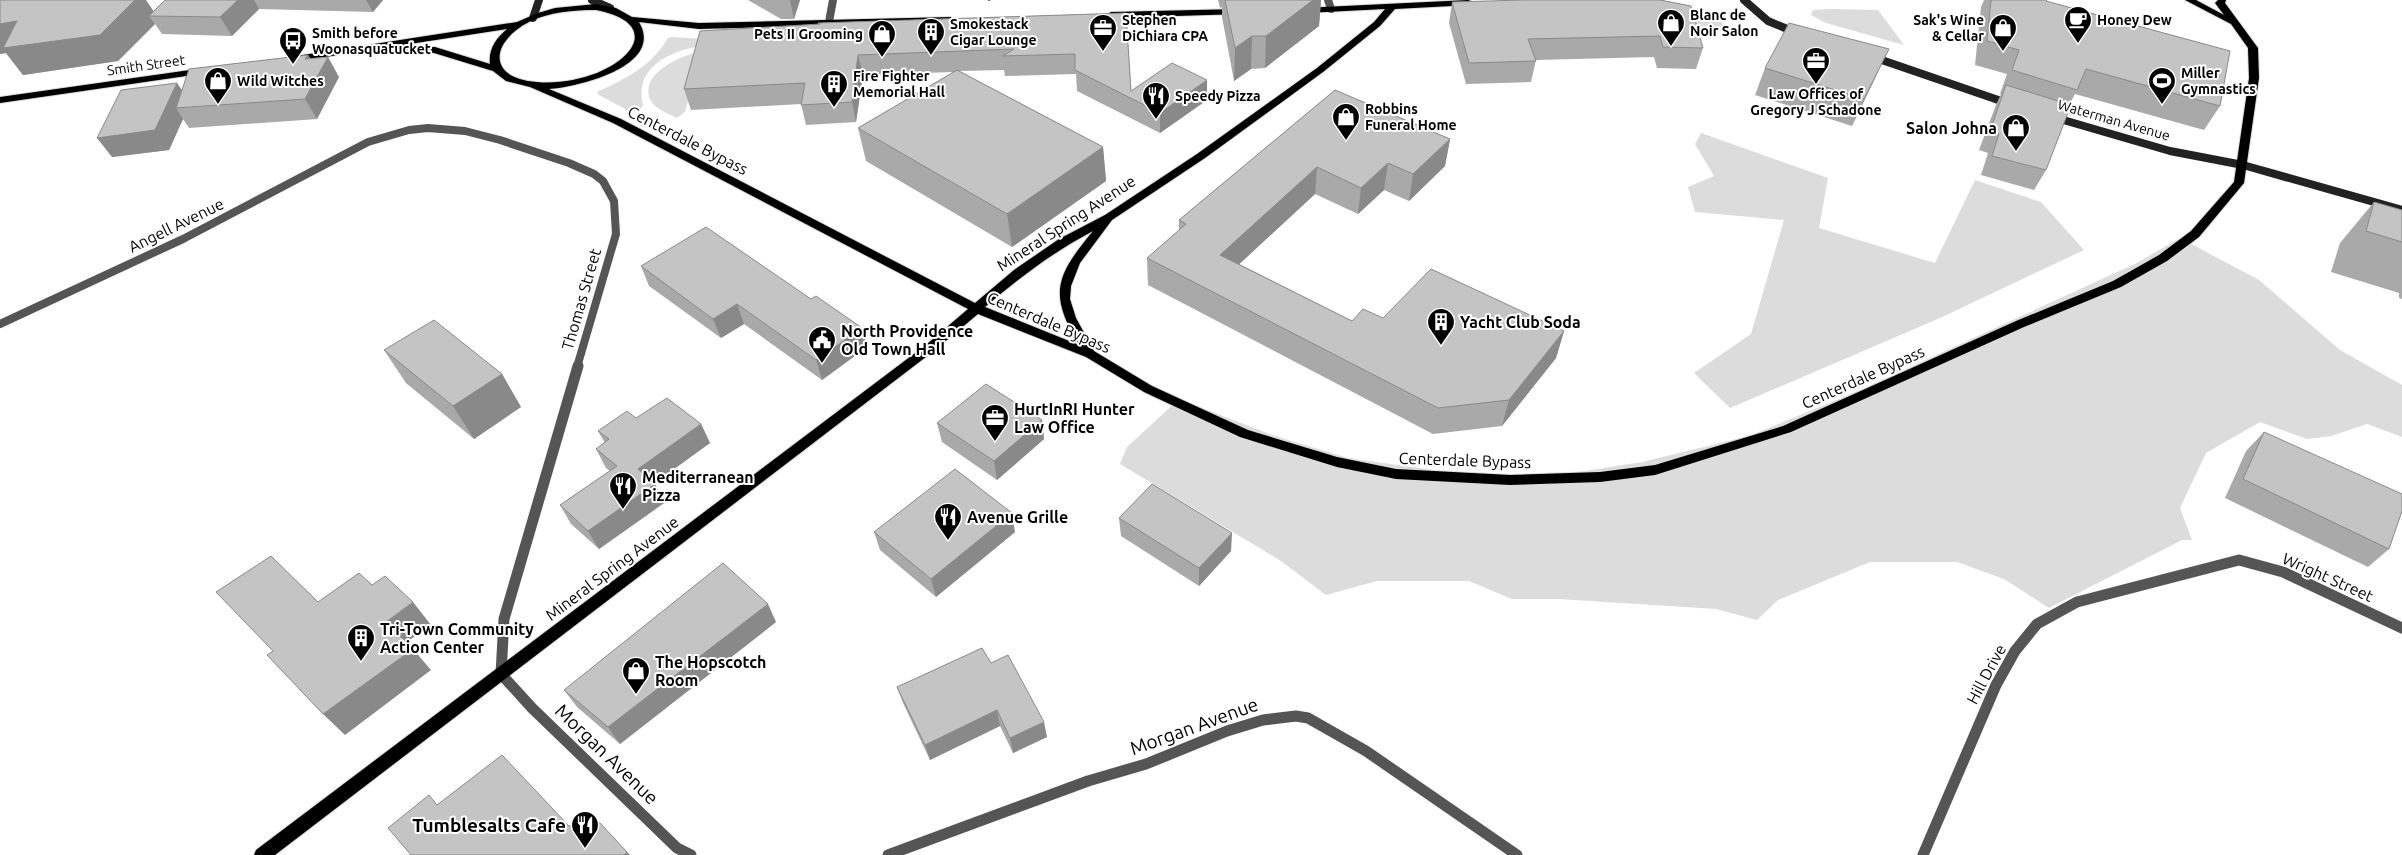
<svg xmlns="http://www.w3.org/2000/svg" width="2402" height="855" viewBox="0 0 2402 855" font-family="Ubuntu,sans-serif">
<rect width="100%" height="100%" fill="#fff"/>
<g fill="#dcdcdc">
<path d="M 1831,9 L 1878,10 L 1904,45 L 1826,23 L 1811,15 L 1813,10 Z"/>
<path d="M 1672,13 C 1691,13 1710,11 1725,25 L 1723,32 L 1669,19 Z"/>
<path d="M 672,37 L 706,39 L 704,45 C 672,51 634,65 643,105 L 640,110 L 631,112 L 599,95 L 597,92 C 625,79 651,67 668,38 Z"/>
<path d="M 701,51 L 685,112 L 677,118 C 669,114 655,109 651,101 C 638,73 681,56 701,51 Z"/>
<path d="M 1701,133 L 1828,178 L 1819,228 L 1935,263 L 1975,180 L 2041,202 L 2084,250 L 1940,318 L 1730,408 L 1694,373 L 1751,334 L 1784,220 L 1695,212 L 1688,187 L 1714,176 L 1695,144 Z"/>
<path d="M 2180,238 L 2259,280 L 2340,350 L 2402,385 L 2402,437 L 2367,424 L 2331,436 L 2307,439 L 2260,422 L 2206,453 L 2180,508 L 2192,540 L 2182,540 L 2049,608 L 2004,579 L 1957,562 L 1870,562 L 1778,600 L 1757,620 L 1716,609 L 1559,599 L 1512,599 L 1469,581 L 1377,581 L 1326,595 L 1281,561 L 1120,464 L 1127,447 L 1179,399 L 1272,435 L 1348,458 L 1490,478 L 1528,480 L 1642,462 L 1749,436 L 1851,394 L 2137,263 Z"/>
</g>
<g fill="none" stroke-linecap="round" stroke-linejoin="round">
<defs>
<g id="primary">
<path d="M 1468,0 L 1471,1 L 1471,5 L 1395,9 L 1380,26 L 1323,72 L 1205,158 L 1112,220 L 1080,263 L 1071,286 L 1070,299 L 1076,318 L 1094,351 L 1152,386 L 1248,430 L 1337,457 L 1396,469 L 1510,475 L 1600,472 L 1655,465 L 1783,426 L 2016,321 L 2113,281 L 2159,255 L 2191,231 L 2234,182 L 2249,78 L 2248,48 L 2231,24 L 2185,0 L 2196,0 L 2224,15 L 2215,3 L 2218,0 L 2226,0 L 2225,3 L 2258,48 L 2259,78 L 2244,183 L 2199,237 L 2167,261 L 2121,287 L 2024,327 L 1791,432 L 1655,475 L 1600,482 L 1510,485 L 1396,479 L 1337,467 L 1240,437 L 1144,392 L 1086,357 L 978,314 L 935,350 L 275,855 L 254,855 L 256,850 L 927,344 L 968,309 L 613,123 L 530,87 L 506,81 L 493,71 L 434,53 L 396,53 L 391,50 L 396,47 L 435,47 L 490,64 C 488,50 496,38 507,29 L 293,62 L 290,61 L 290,57 L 517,22 L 538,13 L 555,8 L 596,4 L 616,8 L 632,17 L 699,23 L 951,17 L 951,21 L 948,22 L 699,29 L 639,22 C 665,66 578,87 549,89 L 621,119 L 975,303 L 1014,270 L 1059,239 L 1105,215 L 1197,154 L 1317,68 L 1374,22 L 1385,9 L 1306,13 L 1301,10 L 1303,8 ZM 596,10 C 653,21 642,54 597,73 C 578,80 557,84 537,82 C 487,79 490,42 529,22 C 549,12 573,10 596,10 ZM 1093,231 C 1056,276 1048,293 1079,345 L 985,307 C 1019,278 1053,252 1093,231 Z"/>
<path d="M 1238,9 L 1243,12 L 1241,14 L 1111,18 L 1106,15 L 1111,12 Z"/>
<path d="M 204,68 L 207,69 L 207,73 L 0,103 L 0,97 Z"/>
</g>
</defs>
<use href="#primary" stroke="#dbdbdb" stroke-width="2"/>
<path stroke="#777" stroke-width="2.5" stroke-dasharray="1 2" stroke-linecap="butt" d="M 989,0 L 989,2"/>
<path stroke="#555" stroke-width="8" d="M 1328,0 L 1331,9"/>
<g stroke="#555" stroke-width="8">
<path d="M 829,22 L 833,0"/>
<path d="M 0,324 L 183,239 L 368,142 L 409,130 L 428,128 L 465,131 L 500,140 L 569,163 L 594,174 L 603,181 L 614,201 L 616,234 L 577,367"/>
</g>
<g stroke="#555" stroke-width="11">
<path d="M 578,366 L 504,619 L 501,674 L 532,708 L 677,848 L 691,855"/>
<path d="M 888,855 L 1088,781 L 1146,764 L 1227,731 L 1263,720 L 1296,716 L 1308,718 L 1366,751 L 1517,855"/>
<path d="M 1923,855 L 1996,685 L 2015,651 L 2037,624 L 2077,602 L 2239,560 L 2283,572 L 2402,628"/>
</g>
<g stroke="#222" stroke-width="8">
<path d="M 592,0 L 610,8"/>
<path d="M 1744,0 L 1768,21 L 1797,33"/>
<path d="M 533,18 L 539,0"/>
<path d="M 1870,56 L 2010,104"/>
<path d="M 2053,117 L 2170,151 L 2243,165 L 2402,210"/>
</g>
<use href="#primary" fill="#000" fill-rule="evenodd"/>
</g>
<g fill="#a9a9a9">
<path d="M 0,0 L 154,11 L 165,0 L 383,0 L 373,12 L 259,9 L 232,36 L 162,34 L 155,24 L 118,61 L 23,75 L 6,53 L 0,54 Z"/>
<path d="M 748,0 L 800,0 L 794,19 L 781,19 Z"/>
<path d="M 1218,0 L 1321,0 L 1319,26 L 1265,68 L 1251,69 L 1234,81 L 1222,17 L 1222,7 L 1220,8 Z"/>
<path d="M 1660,0 L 1703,48 L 1696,69 L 1657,68 L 1654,57 L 1536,60 L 1531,82 L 1466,84 L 1449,23 L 1452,2 Z"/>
<path d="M 1984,0 L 2047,0 L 2046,1 L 2220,106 L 2204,130 L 2075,94 L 2069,105 L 2046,170 L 2034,190 L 1981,175 L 1988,153 L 1979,150 L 1996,105 L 2001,94 L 2000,94 L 2007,74 L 1975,65 L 1981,7 Z"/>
<path d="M 1126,13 L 1131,91 L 1207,100 L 1160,133 L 1077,91 L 1076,74 L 1005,76 L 1004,70 L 959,71 L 1103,147 L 1106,181 L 1012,247 L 866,161 L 858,128 L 954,72 L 863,75 L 856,122 L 806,125 L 801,104 L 691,110 L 684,89 L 818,25 L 818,23 Z"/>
<path d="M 308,55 L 311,59 L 339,77 L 317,119 L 189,128 L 183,119 L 169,150 L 112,157 L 182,90 Z"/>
<path d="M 1765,68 L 1876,76 L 1852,126 L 1755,95 Z"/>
<path d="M 1335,90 L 1450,139 L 1445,166 L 1409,201 L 1384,190 L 1358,214 L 1315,194 L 1239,264 L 1352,321 L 1383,318 L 1564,331 L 1556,358 L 1502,426 L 1433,434 L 1148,285 L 1147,258 L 1179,230 L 1179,220 Z"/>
<path d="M 2374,202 L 2402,210 L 2402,299 L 2399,298 L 2399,293 L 2331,272 L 2340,243 Z"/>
<path d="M 641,266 L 811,299 L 862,328 L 867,347 L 822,380 L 744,324 L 721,338 L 649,286 Z"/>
<path d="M 384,350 L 502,374 L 521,407 L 474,439 L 406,383 Z"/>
<path d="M 636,418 L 701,424 L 710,443 L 654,483 L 664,503 L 599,549 L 571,524 L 560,505 L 610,471 L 606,468 L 596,449 L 605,443 L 598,431 Z"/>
<path d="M 1042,420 L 1044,439 L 997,480 L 942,442 L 937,423 Z"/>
<path d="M 2264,432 L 2389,549 L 2368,567 L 2225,498 L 2246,451 Z"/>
<path d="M 1119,518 L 1231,551 L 1199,586 L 1121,536 Z"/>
<path d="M 874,532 L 1015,532 L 936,597 L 880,550 Z"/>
<path d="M 776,622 L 620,744 L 577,707 L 564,690 Z"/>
<path d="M 991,663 L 1047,737 L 1013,753 L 1000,726 L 930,760 L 903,703 L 897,687 Z"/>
</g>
<g fill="#898989">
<path d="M 135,0 L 146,0 L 157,16 L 149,16 L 155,24 L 118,61 L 23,75 L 6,53 L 0,54 L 0,24 Z"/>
<path d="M 238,0 L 254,0 L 259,9 L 232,36 L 220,17 Z"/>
<path d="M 366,0 L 383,0 L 373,12 Z"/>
<path d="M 790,0 L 800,0 L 794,19 Z"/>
<path d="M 1313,0 L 1321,0 L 1319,26 L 1265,68 L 1266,36 Z"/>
<path d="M 1252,36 L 1251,69 L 1234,81 L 1235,48 Z"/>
<path d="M 1889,49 L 1876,76 L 1852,126 L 1864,99 Z"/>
<path d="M 308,55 L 319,73 L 328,57 L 339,77 L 317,119 L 305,99 L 305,59 Z"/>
<path d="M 858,55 L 863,75 L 856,122 L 852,102 Z"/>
<path d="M 1207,80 L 1207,100 L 1160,133 L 1160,113 Z"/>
<path d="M 177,83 L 190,102 L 176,108 L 183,119 L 169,150 L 112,157 L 97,138 Z"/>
<path d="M 1450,139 L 1445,166 L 1409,201 L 1413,174 Z"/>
<path d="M 1103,147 L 1106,181 L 1012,247 L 1007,214 Z"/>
<path d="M 1388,163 L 1384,190 L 1358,214 L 1361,188 Z"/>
<path d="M 1317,167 L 1315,194 L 1220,282 L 1220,255 Z"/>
<path d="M 737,304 L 744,324 L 721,338 L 713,319 Z"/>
<path d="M 862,328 L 867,347 L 822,380 L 816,360 Z"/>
<path d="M 1564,331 L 1556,358 L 1502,426 L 1509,400 Z"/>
<path d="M 502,374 L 521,407 L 474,439 L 453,406 Z"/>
<path d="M 1042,420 L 1044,439 L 997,480 L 994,461 Z"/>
<path d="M 701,424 L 710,443 L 648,488 L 638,469 Z"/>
<path d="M 655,484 L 664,503 L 599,549 L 588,531 Z"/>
<path d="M 1012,513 L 1015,532 L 936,597 L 931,579 Z"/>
<path d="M 1232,533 L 1231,551 L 1199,586 L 1199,568 Z"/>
<path d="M 413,602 L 431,625 L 404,644 L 386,622 Z"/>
<path d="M 768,604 L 776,622 L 620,744 L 608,727 Z"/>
<path d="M 413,649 L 431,670 L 345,735 L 323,714 Z"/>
<path d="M 997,710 L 1000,726 L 930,760 L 925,745 Z"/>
<path d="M 1044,722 L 1047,737 L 1013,753 L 1010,738 Z"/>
<path d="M 627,852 L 630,855 L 624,855 Z"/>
</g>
<g fill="#c4c4c4" stroke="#898989">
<path d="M 0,0 L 135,0 L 100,35 L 3,48 L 17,21 L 0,24 Z"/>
<path d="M 165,0 L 238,0 L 220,17 L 149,16 Z"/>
<path d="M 1225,0 L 1313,0 L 1266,36 L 1252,36 L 1235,48 Z"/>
<path d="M 1523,0 L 1660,0 L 1691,6 L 1703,48 L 1663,47 L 1660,36 L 1528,39 L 1536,61 L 1469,63 L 1452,2 Z"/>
<path d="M 1991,0 L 2047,0 L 2046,1 L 2230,51 L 2220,106 L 2086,69 L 2077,90 L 2012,70 L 2019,50 L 1987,41 Z"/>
<path d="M 1126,13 L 1131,91 L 1172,63 L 1207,80 L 1160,113 L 1075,70 L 1075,54 L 1003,56 L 1014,49 L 858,55 L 852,102 L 801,105 L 805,83 L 684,89 L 700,31 L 820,24 L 818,23 Z"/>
<path d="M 1789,23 L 1889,49 L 1864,99 L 1765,68 Z"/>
<path d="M 308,55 L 305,59 L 328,57 L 305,99 L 176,108 L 189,69 Z"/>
<path d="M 957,70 L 1103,147 L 1007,214 L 858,128 Z"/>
<path d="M 177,83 L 155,130 L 97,138 L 121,90 Z"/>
<path d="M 2006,85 L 2071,105 L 2046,170 L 1992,156 L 1999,134 L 1990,131 Z"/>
<path d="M 1335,90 L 1450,139 L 1413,174 L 1388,163 L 1361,188 L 1317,167 L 1220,255 L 1352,321 L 1363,309 L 1383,318 L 1431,269 L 1564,331 L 1509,400 L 1438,408 L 1147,258 L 1186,224 L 1179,220 Z"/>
<path d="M 2374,202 L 2402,210 L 2402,242 L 2366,231 Z"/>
<path d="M 706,227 L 811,299 L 816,296 L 862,328 L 816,360 L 737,304 L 713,319 L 641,266 Z"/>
<path d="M 434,320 L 502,374 L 453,406 L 384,350 Z"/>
<path d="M 986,384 L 1042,420 L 994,461 L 937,423 Z"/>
<path d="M 667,398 L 701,424 L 638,469 L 655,484 L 588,531 L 560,505 L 617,466 L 596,449 L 609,439 L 598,431 L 627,411 L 636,418 Z"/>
<path d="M 2264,432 L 2402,494 L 2402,511 L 2389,549 L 2243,479 Z"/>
<path d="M 955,469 L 1012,513 L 931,579 L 874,532 Z"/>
<path d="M 1152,484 L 1232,533 L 1199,568 L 1119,518 Z"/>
<path d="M 271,556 L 318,602 L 359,573 L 372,585 L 385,576 L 413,602 L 386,622 L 413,649 L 323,714 L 267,655 L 273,651 L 216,592 Z"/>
<path d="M 723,563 L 768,604 L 608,727 L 564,690 Z"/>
<path d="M 982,648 L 991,663 L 1008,655 L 1044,722 L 1010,738 L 997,710 L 925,745 L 897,687 Z"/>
<path d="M 502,755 L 569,826 L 600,823 L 627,852 L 624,855 L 411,855 L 388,828 L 429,795 L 437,805 Z"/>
</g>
<defs>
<symbol id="cafe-pin" viewBox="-11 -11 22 30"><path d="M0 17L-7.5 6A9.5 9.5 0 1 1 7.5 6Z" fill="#000" stroke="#fff"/><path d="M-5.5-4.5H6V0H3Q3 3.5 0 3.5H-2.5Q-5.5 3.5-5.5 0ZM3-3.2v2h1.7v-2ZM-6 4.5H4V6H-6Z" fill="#fff"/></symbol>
<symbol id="shop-pin" viewBox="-11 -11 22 30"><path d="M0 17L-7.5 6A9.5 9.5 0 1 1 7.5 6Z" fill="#000" stroke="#fff"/><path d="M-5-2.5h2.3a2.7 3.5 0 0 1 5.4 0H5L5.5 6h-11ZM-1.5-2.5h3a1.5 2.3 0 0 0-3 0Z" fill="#fff"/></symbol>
<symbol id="office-pin" viewBox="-11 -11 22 30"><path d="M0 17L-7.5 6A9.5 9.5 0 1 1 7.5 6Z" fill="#000" stroke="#fff"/><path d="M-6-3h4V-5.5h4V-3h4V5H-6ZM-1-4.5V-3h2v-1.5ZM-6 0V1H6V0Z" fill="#fff"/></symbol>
<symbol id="building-pin" viewBox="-11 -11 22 30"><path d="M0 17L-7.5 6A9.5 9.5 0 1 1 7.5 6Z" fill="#000" stroke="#fff"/><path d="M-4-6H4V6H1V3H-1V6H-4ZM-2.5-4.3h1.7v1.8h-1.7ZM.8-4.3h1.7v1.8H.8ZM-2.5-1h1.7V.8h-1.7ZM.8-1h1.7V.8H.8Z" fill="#fff"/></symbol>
<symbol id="bus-pin" viewBox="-11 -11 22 30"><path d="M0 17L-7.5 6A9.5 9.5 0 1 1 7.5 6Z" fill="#000" stroke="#fff"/><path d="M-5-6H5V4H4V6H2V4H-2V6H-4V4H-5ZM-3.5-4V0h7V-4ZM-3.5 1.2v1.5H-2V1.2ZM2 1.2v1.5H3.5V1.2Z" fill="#fff"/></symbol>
<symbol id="stadium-pin" viewBox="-11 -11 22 30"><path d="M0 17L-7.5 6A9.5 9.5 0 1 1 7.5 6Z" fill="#000" stroke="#fff"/><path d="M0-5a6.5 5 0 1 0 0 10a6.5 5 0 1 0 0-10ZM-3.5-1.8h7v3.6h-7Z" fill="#fff"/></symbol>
<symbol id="restaurant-pin" viewBox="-11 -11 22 30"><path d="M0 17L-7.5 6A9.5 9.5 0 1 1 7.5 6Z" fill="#000" stroke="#fff"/><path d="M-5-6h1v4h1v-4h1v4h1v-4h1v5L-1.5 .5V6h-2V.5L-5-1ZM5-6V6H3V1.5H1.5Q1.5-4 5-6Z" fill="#fff"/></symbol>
<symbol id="civic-pin" viewBox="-11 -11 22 30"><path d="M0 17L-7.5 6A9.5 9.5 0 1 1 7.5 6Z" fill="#000" stroke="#fff"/><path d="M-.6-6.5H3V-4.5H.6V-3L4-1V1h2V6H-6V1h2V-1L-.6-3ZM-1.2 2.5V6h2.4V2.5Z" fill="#fff"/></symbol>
</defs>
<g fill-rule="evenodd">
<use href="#cafe-pin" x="2062" y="4" width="32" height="43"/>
<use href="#shop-pin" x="1655" y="7" width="32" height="43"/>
<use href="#office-pin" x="1087" y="12" width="32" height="43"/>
<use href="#shop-pin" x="1987" y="12" width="32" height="43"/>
<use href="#building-pin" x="915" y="16" width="32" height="43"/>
<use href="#shop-pin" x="866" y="18" width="32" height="43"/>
<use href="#bus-pin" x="277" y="25" width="32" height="43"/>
<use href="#office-pin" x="1800" y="45" width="32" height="43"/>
<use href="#shop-pin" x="202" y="65" width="32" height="43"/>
<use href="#stadium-pin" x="2146" y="65" width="32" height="43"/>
<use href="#building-pin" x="818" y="68" width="32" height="43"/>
<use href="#restaurant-pin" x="1140" y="80" width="32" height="43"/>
<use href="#shop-pin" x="1330" y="101" width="32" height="43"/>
<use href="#shop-pin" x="2000" y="112" width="32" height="43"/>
<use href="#building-pin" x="1425" y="306" width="32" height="43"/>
<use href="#civic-pin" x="806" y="324" width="32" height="43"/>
<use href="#office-pin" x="979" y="402" width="32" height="43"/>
<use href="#restaurant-pin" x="607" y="470" width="32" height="43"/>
<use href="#restaurant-pin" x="932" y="501" width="32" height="43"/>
<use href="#building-pin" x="345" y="622" width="32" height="43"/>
<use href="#shop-pin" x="620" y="655" width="32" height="43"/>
<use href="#restaurant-pin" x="569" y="809" width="32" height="43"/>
</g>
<g text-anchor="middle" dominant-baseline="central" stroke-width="4" stroke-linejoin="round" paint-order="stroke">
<g font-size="14" font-weight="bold" fill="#000" stroke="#fff" text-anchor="start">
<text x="1690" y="15">Blanc de<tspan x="1690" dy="16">Noir Salon</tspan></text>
<text x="1122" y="20">Stephen<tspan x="1122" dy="16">DiChiara CPA</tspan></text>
<text x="1984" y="20" text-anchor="end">Sak's Wine<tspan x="1984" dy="16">&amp; Cellar</tspan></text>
<text x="2097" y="20">Honey Dew</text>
<text x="950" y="24">Smokestack<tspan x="950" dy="16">Cigar Lounge</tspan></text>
<text x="312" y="33">Smith before<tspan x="312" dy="16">Woonasquatucket</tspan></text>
<text x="863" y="34" text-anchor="end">Pets II Grooming</text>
<text x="2181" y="73">Miller<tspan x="2181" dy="16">Gymnastics</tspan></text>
<text x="853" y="76">Fire Fighter<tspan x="853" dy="16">Memorial Hall</tspan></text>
<text x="237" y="81">Wild Witches</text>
<text x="1816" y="94" text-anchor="middle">Law Offices of<tspan x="1816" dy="16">Gregory J Schadone</tspan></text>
<text x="1175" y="96">Speedy Pizza</text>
<text x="1365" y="109">Robbins<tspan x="1365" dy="16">Funeral Home</tspan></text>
</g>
<g font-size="14" fill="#000" stroke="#fff">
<text transform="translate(146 65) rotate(-8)">Smith Street</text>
<text transform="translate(2114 120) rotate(16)">Waterman Avenue</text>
</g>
<g font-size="16" font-weight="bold" fill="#000" stroke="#fff" text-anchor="start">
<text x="1997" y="128" text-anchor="end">Salon Johna</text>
<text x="1460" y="322">Yacht Club Soda</text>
<text x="841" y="331">North Providence<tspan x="841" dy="18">Old Town Hall</tspan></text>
<text x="1014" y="409">HurtInRI Hunter<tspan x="1014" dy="18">Law Office</tspan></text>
<text x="642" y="477">Mediterranean<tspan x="642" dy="18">Pizza</tspan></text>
<text x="967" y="517">Avenue Grille</text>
<text x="380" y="629">Tri-Town Community<tspan x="380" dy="18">Action Center</tspan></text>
<text x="655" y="662">The Hopscotch<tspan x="655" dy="18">Room</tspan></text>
</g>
<g font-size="16" fill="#000" stroke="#fff">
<text transform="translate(688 140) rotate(27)">Centerdale Bypass</text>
<text transform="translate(1066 223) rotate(-33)">Mineral Spring Avenue</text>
<text transform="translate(176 225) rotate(-26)">Angell Avenue</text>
<text transform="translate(581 299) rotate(-74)">Thomas Street</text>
<text transform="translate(1049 322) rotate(23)">Centerdale Bypass</text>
<text transform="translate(1863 377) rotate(-24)">Centerdale Bypass</text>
<text transform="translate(1465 460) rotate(2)">Centerdale Bypass</text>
<text transform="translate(612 568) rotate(-37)">Mineral Spring Avenue</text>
<text transform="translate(2328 577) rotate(24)">Wright Street</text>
<text transform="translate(1986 674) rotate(-62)">Hill Drive</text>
</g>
<g font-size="19" fill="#000" stroke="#fff">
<text transform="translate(1194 726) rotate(-20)">Morgan Avenue</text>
<text transform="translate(607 754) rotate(44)">Morgan Avenue</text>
</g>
<g font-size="19" font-weight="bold" fill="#000" stroke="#fff" text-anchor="end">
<text x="566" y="825">Tumblesalts Cafe</text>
</g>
</g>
</svg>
